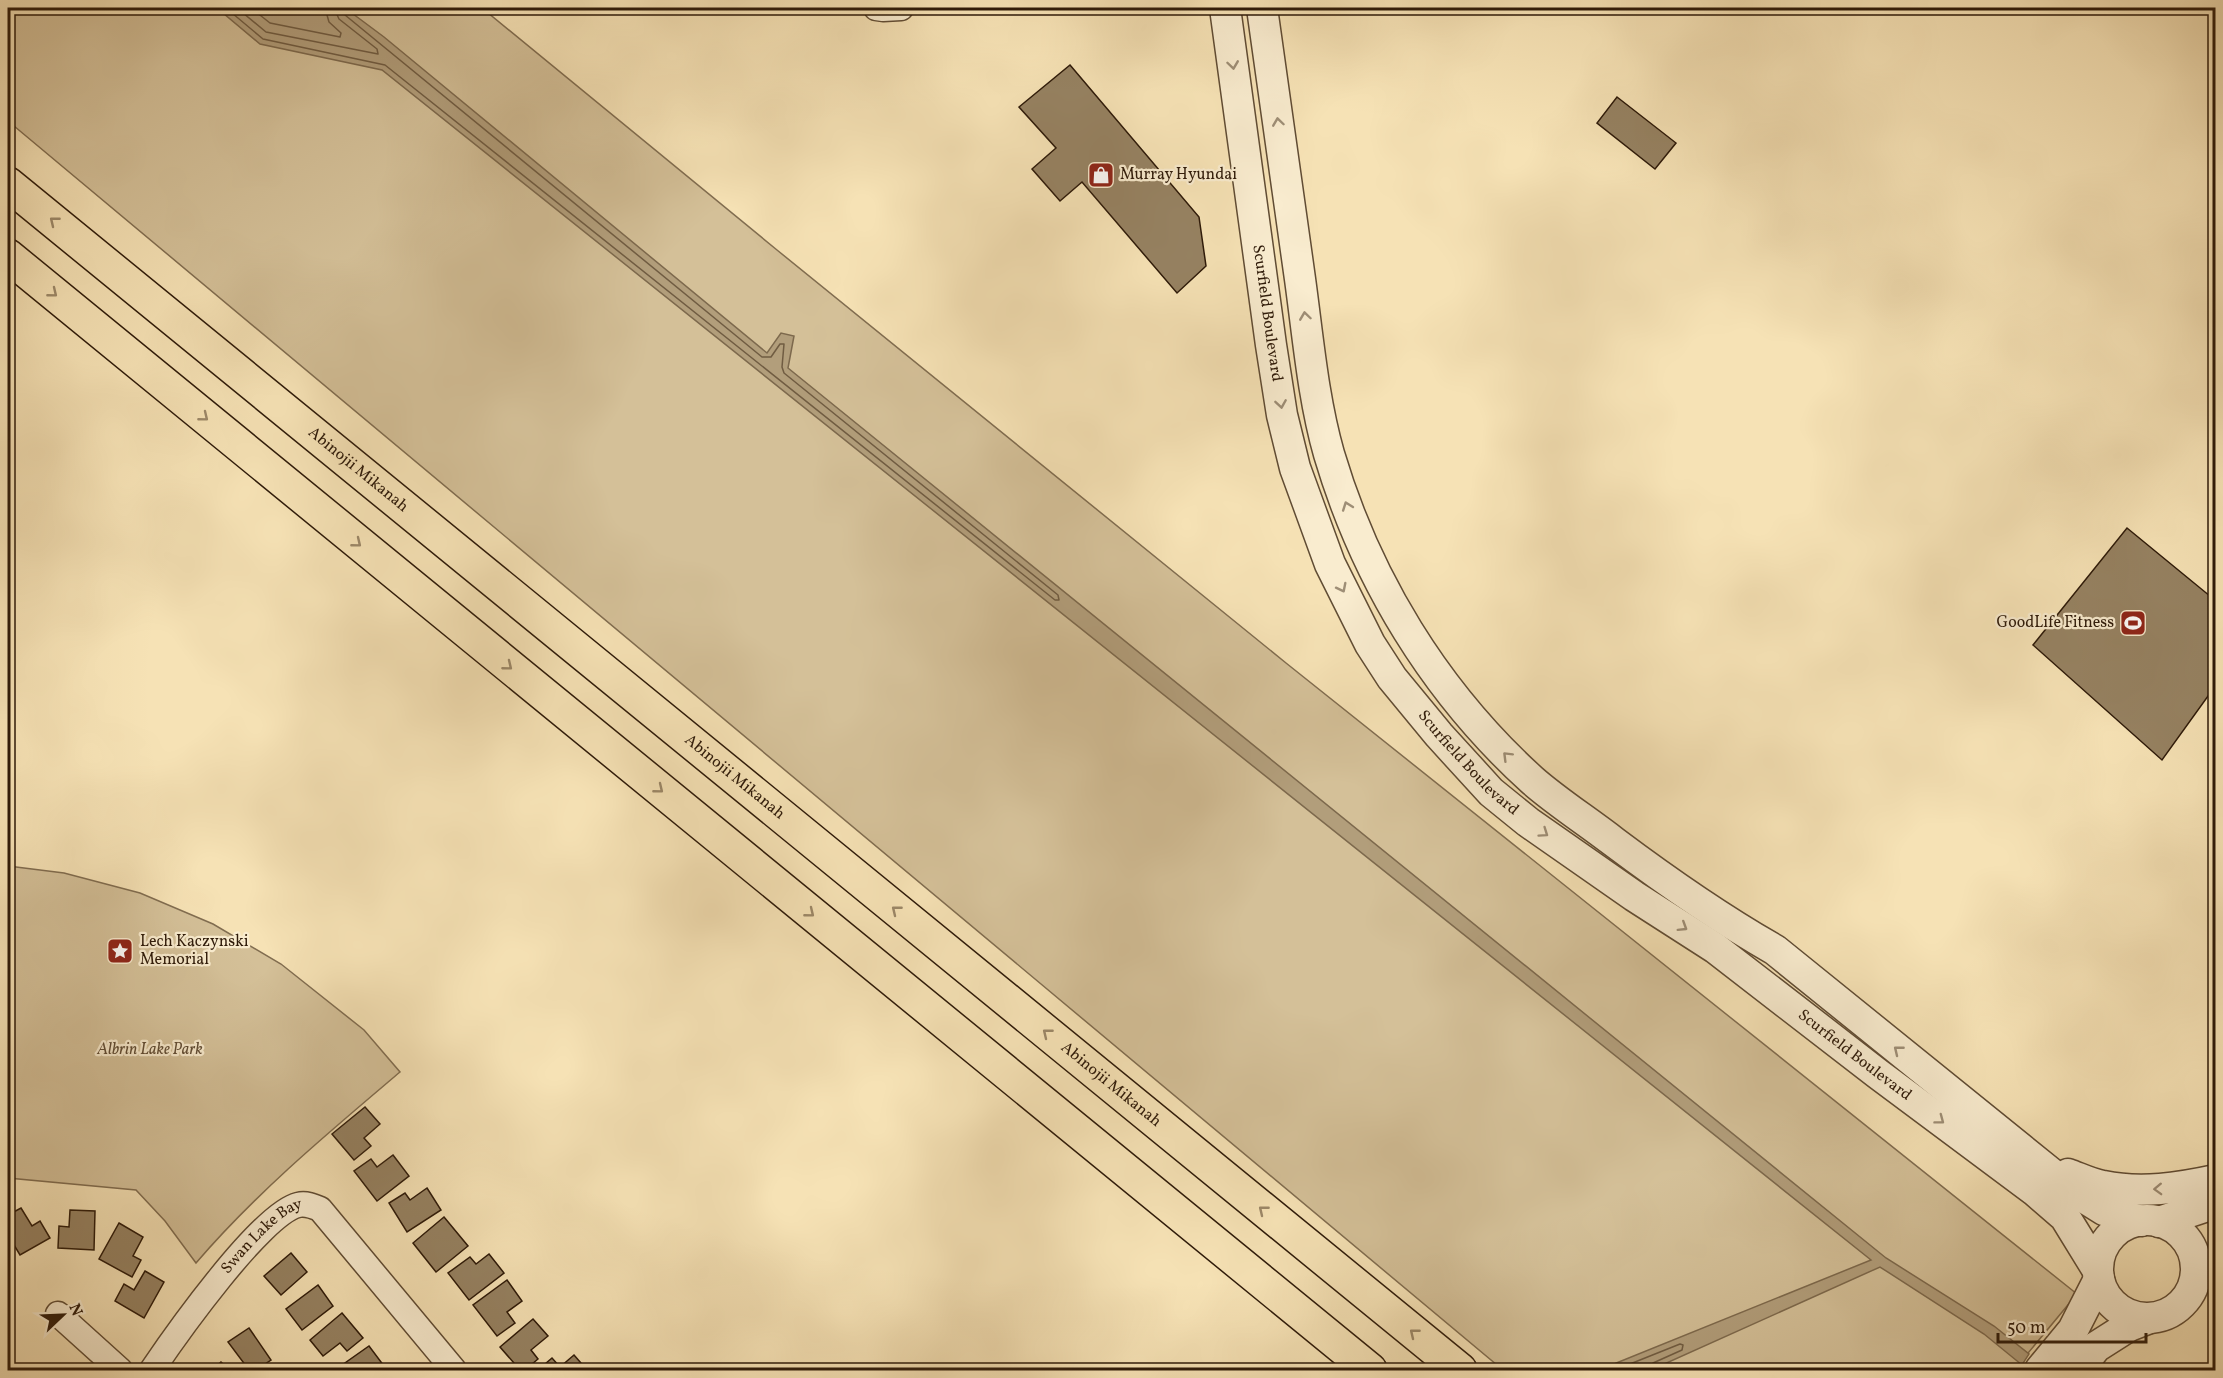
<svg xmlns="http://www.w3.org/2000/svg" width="2223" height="1378" viewBox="0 0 2223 1378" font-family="Vollkorn,serif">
<rect width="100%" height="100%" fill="#f6e2b5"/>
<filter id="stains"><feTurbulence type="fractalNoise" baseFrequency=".00333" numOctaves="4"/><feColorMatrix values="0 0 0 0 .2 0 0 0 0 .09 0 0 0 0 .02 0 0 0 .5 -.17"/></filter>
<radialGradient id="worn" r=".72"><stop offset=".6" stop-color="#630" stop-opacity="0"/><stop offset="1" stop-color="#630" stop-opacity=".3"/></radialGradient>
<g fill="#d4c098" stroke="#816d50" stroke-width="1.5">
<path d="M 8,8 L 482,8 L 777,250 L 1286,663 L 2077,1294 L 2014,1370 L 1503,1370 L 8,121 Z"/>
<path d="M 8,866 L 64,873 L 140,893 L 213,924 L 281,964 L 364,1030 L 400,1072 C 328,1133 257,1192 196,1263 L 165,1221 L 136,1190 L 8,1178 Z"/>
</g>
<path fill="#b29e7b" stroke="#7d694d" stroke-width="1.5" d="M 217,8 L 345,8 L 384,37 L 767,353 L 781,333 L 794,336 L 788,368 L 1886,1258 L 1994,1326 L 2029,1354 L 2022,1365 L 1984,1334 L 1880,1267 L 1651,1370 L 1599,1370 L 1871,1260 L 382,70 L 260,44 Z"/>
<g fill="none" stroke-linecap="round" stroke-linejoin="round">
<g stroke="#705c42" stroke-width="1.5">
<path d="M 226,8 L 263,39 L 385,65 L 1055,600 L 1059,600 L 1058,595 L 784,373 L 782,367 L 784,344 L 780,344 L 771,357 L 762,357 L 345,15 L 342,8"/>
<path d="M 237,8 L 266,32 L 378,54 L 377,49 L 339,19 L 334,8"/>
<path d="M 251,8 L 270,23 L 340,37 L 341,33 L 329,22 L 325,8"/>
<path d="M 1615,1370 L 1680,1344 L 1683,1345 L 1682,1350 L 1653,1363 L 1650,1370"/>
</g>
</g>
<g fill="#968262" stroke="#2e1a09" stroke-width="1.5">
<path d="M 1070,65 L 1199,217 L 1206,266 L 1177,293 L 1082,182 L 1060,201 L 1032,169 L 1056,148 L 1019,107 Z"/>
<path d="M 1617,97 L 1676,143 L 1655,169 L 1597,123 Z"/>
<path d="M 2127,528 L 2216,601 L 2216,685 L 2162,760 L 2033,645 Z"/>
<path d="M 365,1107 L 380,1124 L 364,1138 L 371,1146 L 354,1160 L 332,1134 Z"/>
<path d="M 393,1155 L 409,1176 L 377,1201 L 354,1171 L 371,1159 L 377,1167 Z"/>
<path d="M 427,1188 L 441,1210 L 407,1232 L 389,1203 L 405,1193 L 410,1200 Z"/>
<path d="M 21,1208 L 32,1226 L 40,1221 L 50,1238 L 20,1255 L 8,1235 L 8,1215 Z"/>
<path d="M 70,1210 L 95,1211 L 94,1250 L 58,1248 L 59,1226 L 69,1227 Z"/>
<path d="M 444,1217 L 468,1246 L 436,1272 L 413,1243 Z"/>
<path d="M 119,1223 L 143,1237 L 133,1256 L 141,1260 L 132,1277 L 99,1259 Z"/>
<path d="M 291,1253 L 307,1272 L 281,1295 L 264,1276 Z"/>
<path d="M 489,1254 L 504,1273 L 469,1300 L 448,1273 L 470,1257 L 476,1264 Z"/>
<path d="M 145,1271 L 164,1282 L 144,1318 L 115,1301 L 124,1284 L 134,1290 Z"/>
<path d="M 507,1280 L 522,1301 L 507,1312 L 515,1323 L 497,1336 L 473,1305 Z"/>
<path d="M 318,1285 L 333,1306 L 302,1330 L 286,1309 Z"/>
<path d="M 342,1313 L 363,1338 L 347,1351 L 340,1343 L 323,1356 L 310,1340 Z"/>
<path d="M 533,1319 L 548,1336 L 531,1350 L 538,1359 L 525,1370 L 520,1370 L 500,1347 Z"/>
<path d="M 249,1328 L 271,1360 L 256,1370 L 249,1370 L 228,1342 Z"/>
<path d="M 369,1346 L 387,1370 L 335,1370 Z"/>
<path d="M 574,1355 L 587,1370 L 538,1370 L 552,1358 L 560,1367 Z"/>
<path d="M 221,1362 L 230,1370 L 212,1370 Z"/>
</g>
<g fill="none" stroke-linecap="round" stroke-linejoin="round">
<defs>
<g id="minor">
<path d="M 876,8 L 883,9 L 901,8"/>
<path d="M 58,1314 L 120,1370"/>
<path id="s1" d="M 152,1370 C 175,1336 261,1214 298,1205 C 306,1203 313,1206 320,1209 L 454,1370"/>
</g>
<g id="tertiary">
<path id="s2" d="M 1225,8 L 1271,345 L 1282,415 L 1295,468 L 1330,564 L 1370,644 L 1392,678 L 1439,735 L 1491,792 L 1528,822 L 1634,896 L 1715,948 L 1878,1074 L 2035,1191 L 2065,1217 L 2097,1269"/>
<path d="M 1262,8 C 1275,98 1287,189 1300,279 C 1308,337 1313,398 1329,454 C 1366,579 1435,692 1532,780 C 1557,802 1587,821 1614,842 C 1666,881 1719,918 1775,950 L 2072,1190 L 2104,1210 L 2141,1221"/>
<path d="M 2068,1174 C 2079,1178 2091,1184 2103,1186 C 2141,1194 2179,1188 2216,1180"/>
<circle cx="2147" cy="1269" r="49"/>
<path d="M 2159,1222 L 2216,1203"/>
<path d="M 2040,1370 L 2073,1330 L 2099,1279"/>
<path d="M 2078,1370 L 2096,1347 L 2129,1326 L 2147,1319"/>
</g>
<g id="primary">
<path id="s3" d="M 8,184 L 1460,1370"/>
<path d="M 8,256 L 1370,1370"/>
</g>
</defs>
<use href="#minor" stroke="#604c34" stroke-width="27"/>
<use href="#tertiary" stroke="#604c34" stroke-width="33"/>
<use href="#primary" stroke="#2e1a09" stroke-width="36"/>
<use href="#minor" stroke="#f9eccf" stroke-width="24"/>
<use href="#tertiary" stroke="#f9eccf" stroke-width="30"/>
<use href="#primary" stroke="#f6e2b5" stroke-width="33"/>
</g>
<defs><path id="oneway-chevron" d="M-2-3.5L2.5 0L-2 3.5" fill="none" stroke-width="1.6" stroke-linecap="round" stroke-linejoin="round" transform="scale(1.5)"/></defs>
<g stroke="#9e8e76">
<use href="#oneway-chevron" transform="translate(1233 65) rotate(82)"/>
<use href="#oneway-chevron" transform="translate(1278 122) rotate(-98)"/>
<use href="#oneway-chevron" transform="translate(1305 316) rotate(-98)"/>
<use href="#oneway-chevron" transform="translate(1281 404) rotate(81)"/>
<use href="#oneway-chevron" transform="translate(1347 506) rotate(-110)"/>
<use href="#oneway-chevron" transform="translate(1342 588) rotate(63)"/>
<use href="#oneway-chevron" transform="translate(1507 756) rotate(-135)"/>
<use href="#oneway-chevron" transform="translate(1544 833) rotate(35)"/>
<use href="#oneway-chevron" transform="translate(1683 927) rotate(32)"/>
<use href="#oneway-chevron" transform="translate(1898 1050) rotate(-141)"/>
<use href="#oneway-chevron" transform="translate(1940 1120) rotate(37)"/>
<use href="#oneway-chevron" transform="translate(2158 1189) rotate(178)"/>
</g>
<g stroke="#9c8868">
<use href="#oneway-chevron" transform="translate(54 221) rotate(-141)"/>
<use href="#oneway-chevron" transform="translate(53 293) rotate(39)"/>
<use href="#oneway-chevron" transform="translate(204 417) rotate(39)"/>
<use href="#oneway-chevron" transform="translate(357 543) rotate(39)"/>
<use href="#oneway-chevron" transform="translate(508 666) rotate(39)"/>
<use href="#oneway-chevron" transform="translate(659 789) rotate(39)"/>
<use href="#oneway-chevron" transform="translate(896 910) rotate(-141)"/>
<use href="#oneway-chevron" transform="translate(810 913) rotate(39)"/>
<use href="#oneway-chevron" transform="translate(1047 1033) rotate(-141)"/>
<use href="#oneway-chevron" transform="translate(1263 1210) rotate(-141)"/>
<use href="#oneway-chevron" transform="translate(1414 1333) rotate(-141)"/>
</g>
<defs>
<symbol id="shop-square" viewBox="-11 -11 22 22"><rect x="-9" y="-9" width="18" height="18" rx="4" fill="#8f2418" stroke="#f9eccf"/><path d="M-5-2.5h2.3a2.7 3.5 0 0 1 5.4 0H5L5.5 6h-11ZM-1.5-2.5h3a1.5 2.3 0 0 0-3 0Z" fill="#fff"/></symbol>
<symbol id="stadium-square" viewBox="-11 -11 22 22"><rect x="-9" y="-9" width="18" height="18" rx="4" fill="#8f2418" stroke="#f9eccf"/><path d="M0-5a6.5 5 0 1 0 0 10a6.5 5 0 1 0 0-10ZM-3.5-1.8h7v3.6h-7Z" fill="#fff"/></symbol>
<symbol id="sight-square" viewBox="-11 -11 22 22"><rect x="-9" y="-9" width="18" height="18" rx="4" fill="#8f2418" stroke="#f9eccf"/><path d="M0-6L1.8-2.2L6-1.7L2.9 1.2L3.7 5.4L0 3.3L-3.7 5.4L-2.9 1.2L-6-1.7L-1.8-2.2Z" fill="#fff"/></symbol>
</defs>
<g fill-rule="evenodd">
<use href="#shop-square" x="1086" y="160" width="30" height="30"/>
<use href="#stadium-square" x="2118" y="608" width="30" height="30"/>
<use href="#sight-square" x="105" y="936" width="30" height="30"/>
</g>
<g text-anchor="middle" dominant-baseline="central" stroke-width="4.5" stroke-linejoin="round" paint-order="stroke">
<g font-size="16" fill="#2e1a09" stroke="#f9eccf" text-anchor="start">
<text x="1120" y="175">Murray Hyundai</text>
<text x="2114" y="623" text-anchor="end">GoodLife Fitness</text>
<text x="140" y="942">Lech Kaczynski<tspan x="140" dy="18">Memorial</tspan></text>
</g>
<g font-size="16" fill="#2e1a09" stroke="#f9eccf">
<text stroke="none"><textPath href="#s2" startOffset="308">Scurfield Boulevard</textPath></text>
<text stroke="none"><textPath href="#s3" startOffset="452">Abinojii Mikanah</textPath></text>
<text stroke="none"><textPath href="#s2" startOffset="812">Scurfield Boulevard</textPath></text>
<text stroke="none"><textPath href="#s3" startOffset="938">Abinojii Mikanah</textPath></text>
<text stroke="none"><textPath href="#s2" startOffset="1298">Scurfield Boulevard</textPath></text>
<text stroke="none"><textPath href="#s3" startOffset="1424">Abinojii Mikanah</textPath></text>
<text stroke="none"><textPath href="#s1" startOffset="174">Swan Lake Bay</textPath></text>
</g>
<g font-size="16" font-style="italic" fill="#604c34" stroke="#f9eccf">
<text x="150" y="1050">Albrin Lake Park</text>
</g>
</g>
<rect width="2223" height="1378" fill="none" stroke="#f6e2b5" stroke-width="30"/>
<rect x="9" y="9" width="2205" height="1360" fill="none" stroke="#2e1a09" stroke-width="3"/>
<rect x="15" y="15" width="2193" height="1348" fill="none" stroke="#2e1a09" stroke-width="1.5"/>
<g transform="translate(63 1315) rotate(67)" stroke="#f9eccf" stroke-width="4.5" paint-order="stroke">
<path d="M0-4.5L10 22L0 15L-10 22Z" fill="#2e1a09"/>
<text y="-9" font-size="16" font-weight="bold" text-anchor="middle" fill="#2e1a09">N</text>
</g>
<path d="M1998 1333v9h148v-9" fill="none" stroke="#2e1a09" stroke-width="3"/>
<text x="2007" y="1333" font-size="18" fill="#2e1a09" stroke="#f9eccf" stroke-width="4.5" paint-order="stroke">50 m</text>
<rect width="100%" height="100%" filter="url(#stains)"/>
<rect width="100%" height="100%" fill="url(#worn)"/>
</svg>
